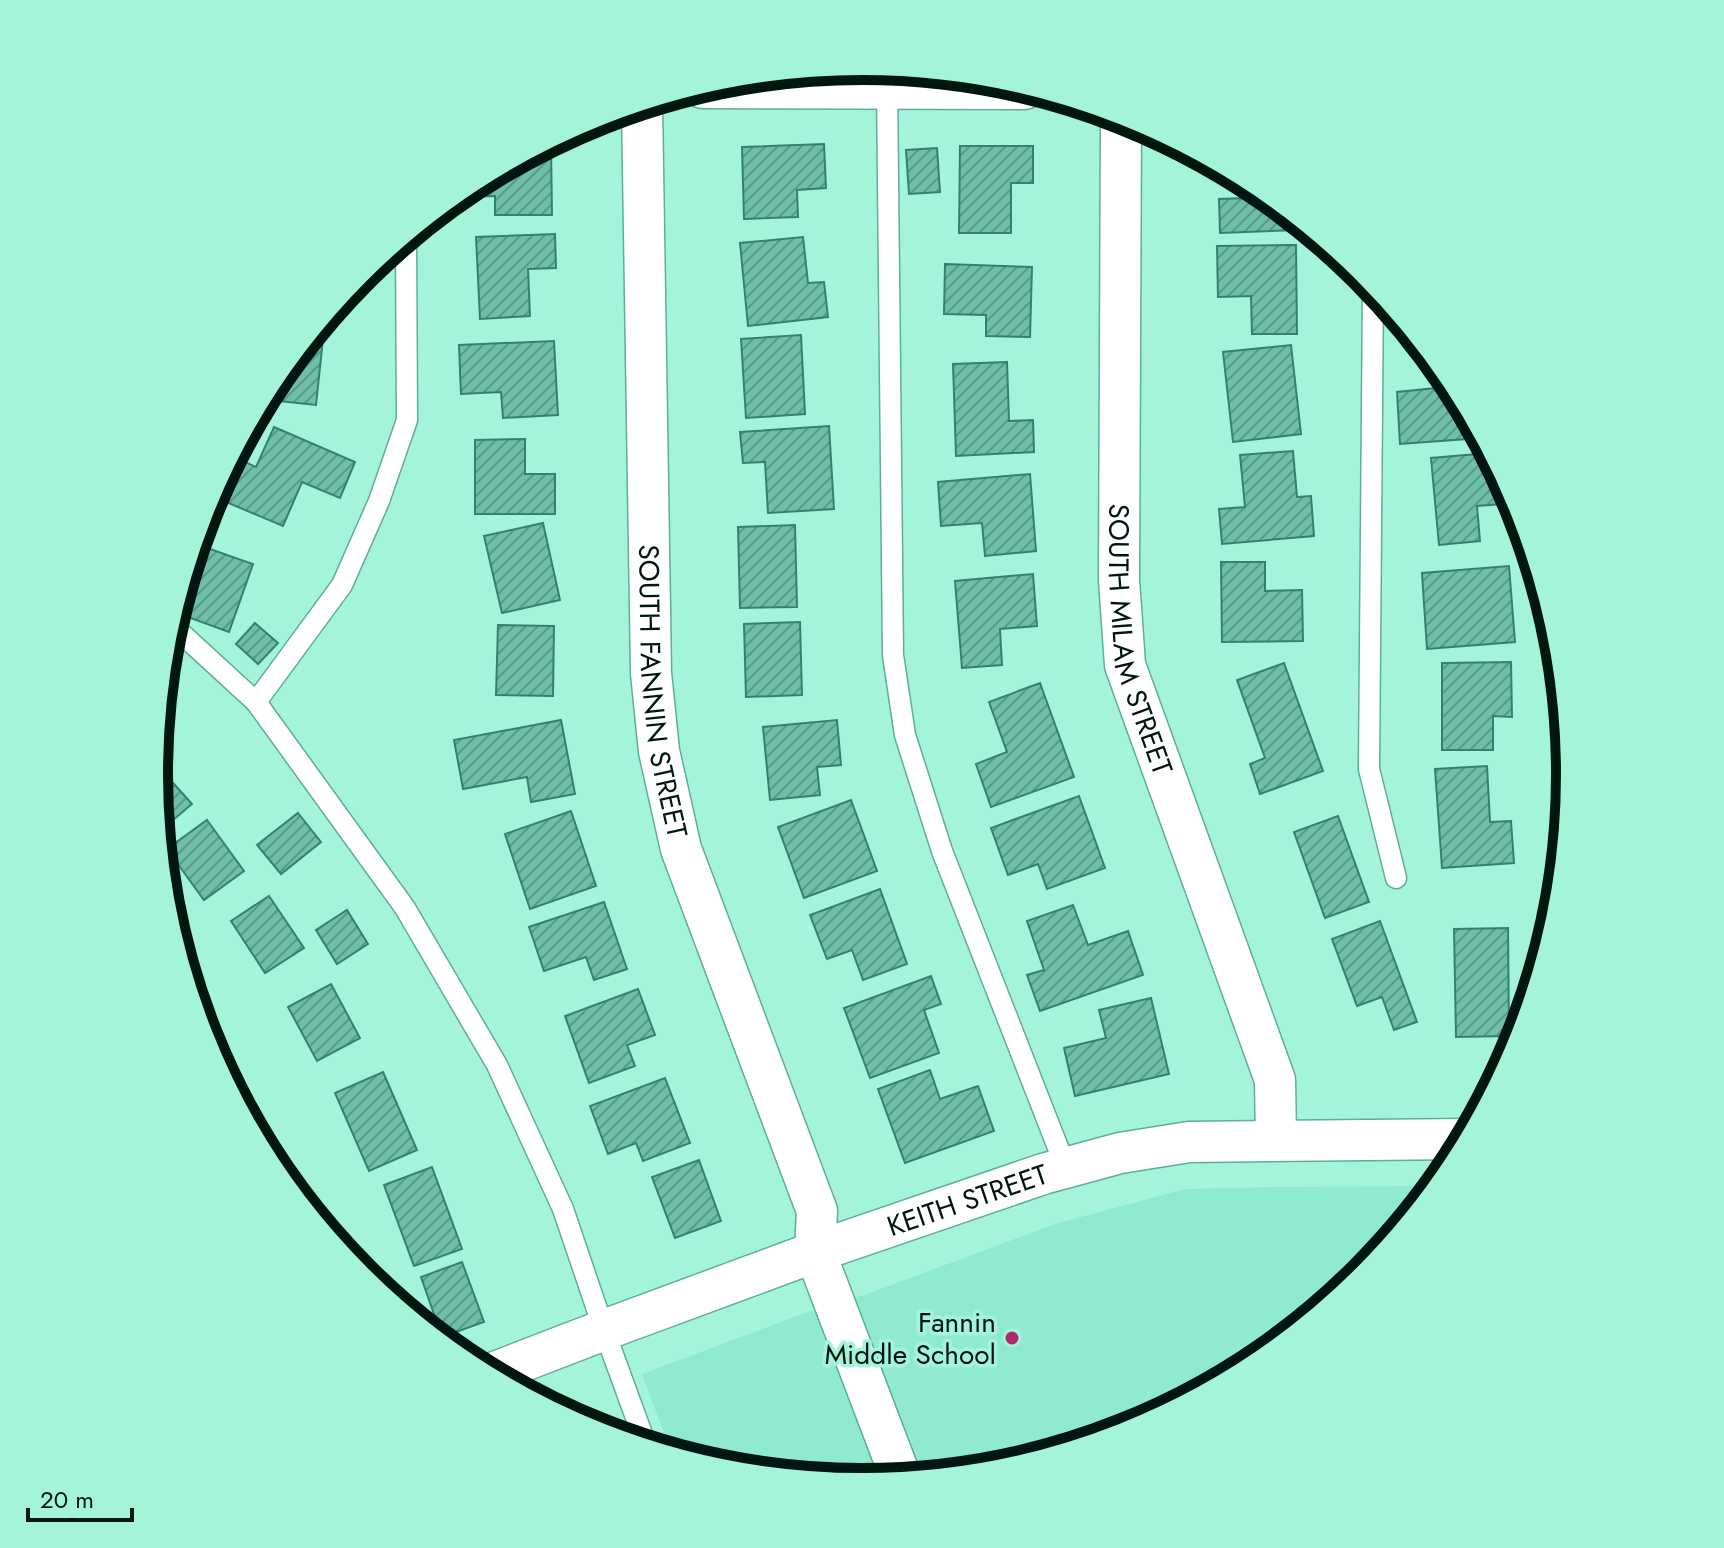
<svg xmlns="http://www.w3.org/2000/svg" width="1724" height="1548" viewBox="0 0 1724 1548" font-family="Jost,sans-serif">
<defs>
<pattern id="building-hatch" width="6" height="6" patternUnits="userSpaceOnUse" patternTransform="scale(2)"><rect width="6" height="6" fill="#6fbea8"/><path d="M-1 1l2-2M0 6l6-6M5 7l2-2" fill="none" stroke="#599987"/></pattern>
</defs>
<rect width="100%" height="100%" fill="#a4f4dc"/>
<path fill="#90ead0" d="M 1435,1186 L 1362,1275 L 1255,1363 L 1133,1428 L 1000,1468 L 862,1482 L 723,1468 L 671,1452 L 642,1374 L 805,1313 L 870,1293 L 1055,1224 L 1185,1189 L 1271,1187 Z"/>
<g fill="url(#building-hatch)" stroke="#31836f" stroke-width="2">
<path d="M 547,144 L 551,144 L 552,215 L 495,215 L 495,196 L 464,197 L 464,189 L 469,185 Z"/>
<path d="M 824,144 L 826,188 L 797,190 L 798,217 L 744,219 L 742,147 Z"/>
<path d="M 960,146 L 1033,146 L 1033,183 L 1011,183 L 1011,233 L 959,233 Z"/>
<path d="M 937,148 L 940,192 L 909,194 L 906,150 Z"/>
<path d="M 1245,180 L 1256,186 L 1298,220 L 1298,230 L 1220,233 L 1219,199 L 1246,198 Z"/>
<path d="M 555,234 L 556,268 L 528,269 L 530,316 L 480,319 L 476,237 Z"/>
<path d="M 803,237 L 808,283 L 824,282 L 828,317 L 748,326 L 740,243 Z"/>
<path d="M 1296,245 L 1297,334 L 1252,334 L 1251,296 L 1218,297 L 1217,246 Z"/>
<path d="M 945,264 L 1032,267 L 1030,337 L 986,336 L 986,315 L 944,314 Z"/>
<path d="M 801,335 L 805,414 L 746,418 L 741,339 Z"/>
<path d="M 309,337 L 323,339 L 316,405 L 270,400 L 274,380 Z"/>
<path d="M 554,341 L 558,415 L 503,418 L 501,392 L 461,394 L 459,345 Z"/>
<path d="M 1291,345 L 1301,434 L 1233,442 L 1223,352 Z"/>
<path d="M 1434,361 L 1451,381 L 1481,438 L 1400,444 L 1397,392 L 1436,388 Z"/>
<path d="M 1007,362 L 1009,421 L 1033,420 L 1034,452 L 956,456 L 953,364 Z"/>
<path d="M 829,426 L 834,509 L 768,513 L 765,462 L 743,463 L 740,432 Z"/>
<path d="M 274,427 L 355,462 L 340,498 L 302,482 L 283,526 L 219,499 L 237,458 L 256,467 Z"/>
<path d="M 525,439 L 525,474 L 555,474 L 555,514 L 475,514 L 475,440 Z"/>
<path d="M 1293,451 L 1297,497 L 1311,496 L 1314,536 L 1222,544 L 1219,509 L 1245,507 L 1240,455 Z"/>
<path d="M 1489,453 L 1515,503 L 1477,506 L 1480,541 L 1439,545 L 1431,458 Z"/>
<path d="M 1030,474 L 1036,551 L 985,556 L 982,523 L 941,526 L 938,482 Z"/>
<path d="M 543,523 L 560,600 L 502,613 L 484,536 Z"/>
<path d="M 795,525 L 797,607 L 740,608 L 738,527 Z"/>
<path d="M 207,548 L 253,564 L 229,632 L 182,615 Z"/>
<path d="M 1221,562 L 1265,562 L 1265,591 L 1302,590 L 1303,641 L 1222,642 Z"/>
<path d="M 1509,566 L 1515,642 L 1427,649 L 1422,573 Z"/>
<path d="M 1033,574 L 1037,626 L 1000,629 L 1002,665 L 962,668 L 955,581 Z"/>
<path d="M 800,622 L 802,695 L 746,697 L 744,624 Z"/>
<path d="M 255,623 L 278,643 L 258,664 L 236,644 Z"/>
<path d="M 498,625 L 554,626 L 553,696 L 496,695 Z"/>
<path d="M 1511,662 L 1512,717 L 1493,716 L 1493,750 L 1442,750 L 1442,663 Z"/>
<path d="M 1284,663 L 1323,771 L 1260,794 L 1250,764 L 1265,758 L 1237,680 Z"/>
<path d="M 1040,683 L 1074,777 L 991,807 L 976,764 L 1007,752 L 989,702 Z"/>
<path d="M 561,720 L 575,794 L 531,802 L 527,777 L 463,789 L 454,740 Z"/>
<path d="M 837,720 L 841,765 L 817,767 L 820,795 L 770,800 L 763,727 Z"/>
<path d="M 155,763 L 192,804 L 160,831 L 154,774 Z"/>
<path d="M 1487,766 L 1490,822 L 1511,821 L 1514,863 L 1442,868 L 1435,769 Z"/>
<path d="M 1079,796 L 1105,868 L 1047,889 L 1038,864 L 1008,875 L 991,828 Z"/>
<path d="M 851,800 L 877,871 L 804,898 L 778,827 Z"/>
<path d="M 571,811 L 596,886 L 530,909 L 505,834 Z"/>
<path d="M 298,813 L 321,842 L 281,874 L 257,845 Z"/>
<path d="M 1338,816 L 1369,902 L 1325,918 L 1294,832 Z"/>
<path d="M 207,820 L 244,871 L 204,900 L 167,849 Z"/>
<path d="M 880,889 L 907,964 L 863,980 L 852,950 L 827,959 L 810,915 Z"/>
<path d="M 269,896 L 304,948 L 265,973 L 231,921 Z"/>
<path d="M 604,902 L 627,969 L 594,980 L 586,957 L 544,971 L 529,927 Z"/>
<path d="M 1073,905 L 1088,945 L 1128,931 L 1143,975 L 1040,1011 L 1027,975 L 1044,970 L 1027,921 Z"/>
<path d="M 347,910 L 368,944 L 337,964 L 316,930 Z"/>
<path d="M 1380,921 L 1417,1022 L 1394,1030 L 1382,997 L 1357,1006 L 1332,939 Z"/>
<path d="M 1508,928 L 1509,1036 L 1456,1037 L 1454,929 Z"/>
<path d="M 931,976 L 941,1004 L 924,1010 L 939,1053 L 870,1078 L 844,1008 Z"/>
<path d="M 331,984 L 360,1038 L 317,1061 L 288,1007 Z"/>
<path d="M 638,989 L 655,1035 L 627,1045 L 635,1066 L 589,1083 L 565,1016 Z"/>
<path d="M 1151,998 L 1169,1074 L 1075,1096 L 1064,1048 L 1106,1038 L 1099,1010 Z"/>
<path d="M 930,1070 L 940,1099 L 978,1086 L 994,1131 L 905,1163 L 878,1089 Z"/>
<path d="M 383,1072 L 417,1150 L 369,1171 L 335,1093 Z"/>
<path d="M 665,1078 L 690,1143 L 643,1161 L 636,1143 L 608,1154 L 590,1106 Z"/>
<path d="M 699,1160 L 721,1221 L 675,1238 L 652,1177 Z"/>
<path d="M 432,1167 L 462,1249 L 414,1266 L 384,1185 Z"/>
<path d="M 462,1262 L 484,1322 L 442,1337 L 421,1277 Z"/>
</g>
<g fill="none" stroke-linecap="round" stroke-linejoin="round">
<defs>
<g id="service">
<path d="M 887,84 L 893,655 L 905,735 L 942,851 L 1066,1168"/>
<path d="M 1373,286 L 1369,769 L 1396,878"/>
<path d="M 171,624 L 256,702 L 405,908 L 497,1065 L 563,1209 L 604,1330 L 646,1445"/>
<path d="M 256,702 L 342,585 L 379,501 L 407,420 L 406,237"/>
</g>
<g id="minor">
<path id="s1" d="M 642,104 L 651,673 L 659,751 L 681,849 L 817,1211 L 815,1252 L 901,1478"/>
<path id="s2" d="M 1121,116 L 1119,580 L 1125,665 L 1275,1080 L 1276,1140"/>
<path id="s3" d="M 490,1374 L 604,1330 L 815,1252 L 1043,1174 L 1120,1153 L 1189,1142 L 1466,1139"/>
</g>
<path id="secondary" d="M 703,86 L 1024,87"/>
</defs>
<use href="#service" stroke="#5fae98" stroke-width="23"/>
<use href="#minor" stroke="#5fae98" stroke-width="43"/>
<use href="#secondary" stroke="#5fae98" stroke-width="47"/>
<use href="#service" stroke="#fff" stroke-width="20"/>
<use href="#minor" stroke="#fff" stroke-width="40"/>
<use href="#secondary" stroke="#fff" stroke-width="44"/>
</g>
<circle fill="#ae286d" stroke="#a4f4dc" stroke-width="3" cx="1012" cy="1338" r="8"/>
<g text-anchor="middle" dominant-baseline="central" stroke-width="7" stroke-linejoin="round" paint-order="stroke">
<g font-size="28" fill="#001610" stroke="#a4f4dc">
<text stroke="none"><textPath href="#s2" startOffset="526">SOUTH MILAM STREET</textPath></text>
<text stroke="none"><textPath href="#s1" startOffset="588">SOUTH FANNIN STREET</textPath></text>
<text stroke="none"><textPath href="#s3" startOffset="508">KEITH STREET</textPath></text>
</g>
<g font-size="28" fill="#001610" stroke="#a4f4dc" text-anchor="end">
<text x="996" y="1322">Fannin<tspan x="996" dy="32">Middle School</tspan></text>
</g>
</g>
<path d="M0 0H1724V1548H0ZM168 774a694 694 0 1 1 1388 0a694 694 0 1 1-1388 0Z" fill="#a4f4dc" fill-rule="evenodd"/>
<path fill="none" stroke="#001610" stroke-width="10" d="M168 774a694 694 0 1 1 1388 0a694 694 0 1 1-1388 0Z"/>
<path d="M28 1508v12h104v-12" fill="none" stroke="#001610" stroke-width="4"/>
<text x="40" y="1508" font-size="24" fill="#001610" stroke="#a4f4dc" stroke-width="6" paint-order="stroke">20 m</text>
</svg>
